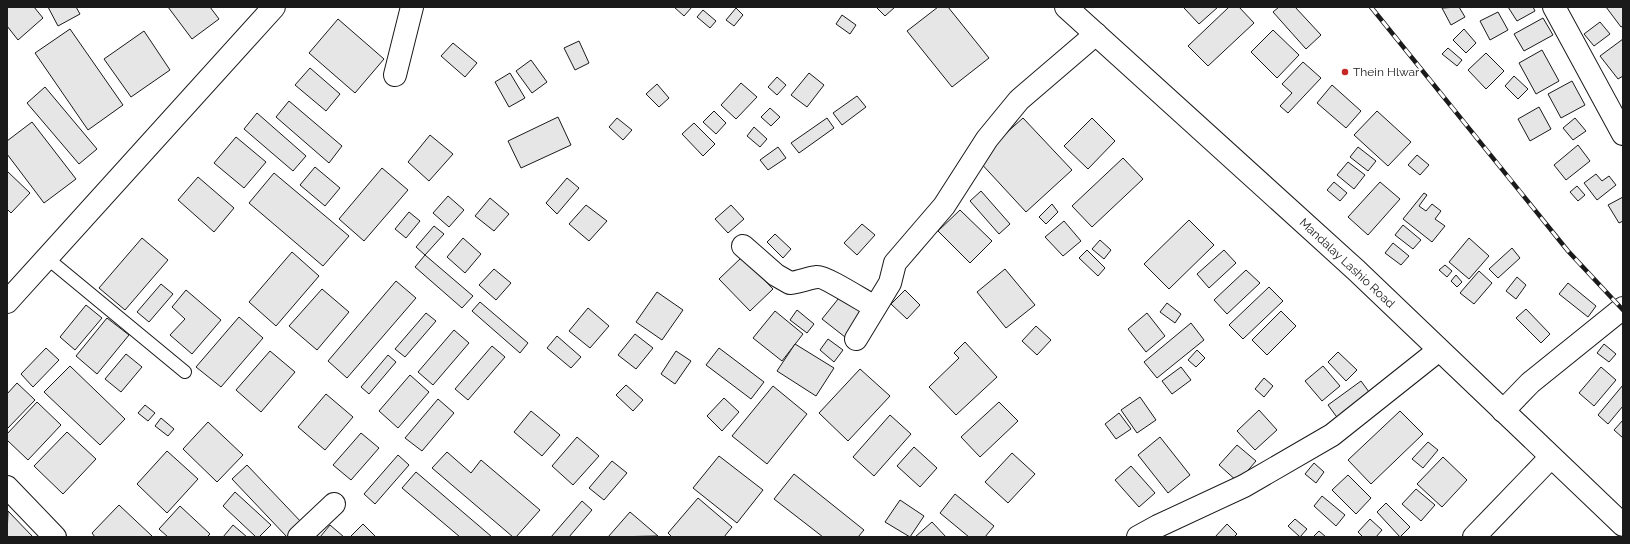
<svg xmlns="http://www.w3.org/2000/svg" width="1630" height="544" viewBox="0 0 1630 544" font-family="Raleway,sans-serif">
<rect width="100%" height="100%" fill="#fff"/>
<g fill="#e6e6e6" stroke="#1a1a1a">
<path d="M 7,7 L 34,7 L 43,18 L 18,40 L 7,26 Z"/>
<path d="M 48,7 L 76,7 L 80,14 L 58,26 Z"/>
<path d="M 168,7 L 210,7 L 219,19 L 192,39 Z"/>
<path d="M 674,7 L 692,7 L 684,16 Z"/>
<path d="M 876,7 L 895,7 L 885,16 Z"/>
<path d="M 938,7 L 948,7 L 989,58 L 952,87 L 907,31 Z"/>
<path d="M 1186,7 L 1218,7 L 1199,24 L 1184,8 Z"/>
<path d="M 1229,7 L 1239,7 L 1254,23 L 1208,66 L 1188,46 Z"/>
<path d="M 1279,7 L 1295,7 L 1321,35 L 1306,49 L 1273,12 Z"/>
<path d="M 1459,7 L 1465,17 L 1451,25 L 1442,8 Z"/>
<path d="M 1508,7 L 1533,7 L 1535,11 L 1517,21 Z"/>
<path d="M 1606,7 L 1623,7 L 1623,26 L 1621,27 Z"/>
<path d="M 736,8 L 743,15 L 734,26 L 726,20 Z"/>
<path d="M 703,10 L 716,21 L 710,28 L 697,17 Z"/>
<path d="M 1498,12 L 1508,30 L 1490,40 L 1480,21 Z"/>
<path d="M 842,15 L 856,25 L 850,34 L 836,24 Z"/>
<path d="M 1543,18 L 1553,35 L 1524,51 L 1514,34 Z"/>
<path d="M 338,19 L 384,59 L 355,93 L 309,53 Z"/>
<path d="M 1600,22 L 1610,34 L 1594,46 L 1584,34 Z"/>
<path d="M 70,29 L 123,105 L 88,130 L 35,53 Z"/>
<path d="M 1464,29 L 1476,43 L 1466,53 L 1453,40 Z"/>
<path d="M 1273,30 L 1299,55 L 1277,78 L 1251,52 Z"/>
<path d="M 144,31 L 170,70 L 131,97 L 104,59 Z"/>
<path d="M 1623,39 L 1623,76 L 1618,79 L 1600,56 Z"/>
<path d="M 579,41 L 589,63 L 575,70 L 564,48 Z"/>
<path d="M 453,43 L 477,63 L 465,77 L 441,56 Z"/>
<path d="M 1448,48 L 1462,60 L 1457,66 L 1442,54 Z"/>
<path d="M 1542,50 L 1559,81 L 1536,94 L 1519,63 Z"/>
<path d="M 1486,53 L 1504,71 L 1486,89 L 1468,70 Z"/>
<path d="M 531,60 L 547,82 L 532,93 L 516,71 Z"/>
<path d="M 1303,62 L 1321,78 L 1288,113 L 1280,106 L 1292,93 L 1282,84 Z"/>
<path d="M 310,68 L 340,94 L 326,111 L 295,85 Z"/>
<path d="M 510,73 L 525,98 L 509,107 L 495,82 Z"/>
<path d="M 809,73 L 824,85 L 807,107 L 791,95 Z"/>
<path d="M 1514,76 L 1528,89 L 1518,99 L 1505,86 Z"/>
<path d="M 777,77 L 786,85 L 777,95 L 768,87 Z"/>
<path d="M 1572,81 L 1585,105 L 1561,118 L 1548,94 Z"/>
<path d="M 741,83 L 757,97 L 736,119 L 721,105 Z"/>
<path d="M 657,84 L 669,98 L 659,107 L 646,94 Z"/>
<path d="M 1332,85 L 1361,111 L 1346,128 L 1317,103 Z"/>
<path d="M 45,87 L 97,149 L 79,164 L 27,103 Z"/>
<path d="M 857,96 L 866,107 L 842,125 L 833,113 Z"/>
<path d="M 289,101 L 342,146 L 329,163 L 276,117 Z"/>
<path d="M 1539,107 L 1551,129 L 1530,141 L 1518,119 Z"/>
<path d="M 770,108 L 780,117 L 771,126 L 761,117 Z"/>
<path d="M 714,111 L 726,123 L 716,134 L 703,122 Z"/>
<path d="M 1377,111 L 1411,142 L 1388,166 L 1354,135 Z"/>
<path d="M 257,113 L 306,156 L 293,171 L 244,129 Z"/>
<path d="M 558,117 L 571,145 L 521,168 L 508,141 Z"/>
<path d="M 617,118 L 632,130 L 623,140 L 609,127 Z"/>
<path d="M 827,118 L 834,128 L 799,153 L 791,143 Z"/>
<path d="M 1023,118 L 1072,170 L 1026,212 L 977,159 Z"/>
<path d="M 1092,118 L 1115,141 L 1088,169 L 1064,146 Z"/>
<path d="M 1575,118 L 1586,131 L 1573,140 L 1563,128 Z"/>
<path d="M 32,122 L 76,179 L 44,203 L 7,154 L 7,141 Z"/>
<path d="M 694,123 L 715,144 L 703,156 L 682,134 Z"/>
<path d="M 754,127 L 767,139 L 760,147 L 747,136 Z"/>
<path d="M 430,135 L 453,154 L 429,181 L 408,162 Z"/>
<path d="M 236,137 L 266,162 L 244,188 L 214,163 Z"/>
<path d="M 1578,145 L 1590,161 L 1566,180 L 1554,165 Z"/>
<path d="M 778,147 L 786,158 L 768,170 L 760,160 Z"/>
<path d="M 1358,147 L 1376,161 L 1368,171 L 1350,157 Z"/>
<path d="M 1417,155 L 1429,165 L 1420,175 L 1408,165 Z"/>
<path d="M 1123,158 L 1143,179 L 1092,227 L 1072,206 Z"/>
<path d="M 1348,162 L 1365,175 L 1354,189 L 1337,175 Z"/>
<path d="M 315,167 L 340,188 L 325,206 L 300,185 Z"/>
<path d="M 382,168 L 408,190 L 364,241 L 339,219 Z"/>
<path d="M 7,171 L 30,193 L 11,213 L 7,209 Z"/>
<path d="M 274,173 L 349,236 L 323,266 L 249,203 Z"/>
<path d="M 1596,174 L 1602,181 L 1609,176 L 1616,185 L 1597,200 L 1584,183 Z"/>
<path d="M 198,177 L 234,208 L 214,232 L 178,200 Z"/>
<path d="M 567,178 L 579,188 L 557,214 L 546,203 Z"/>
<path d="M 1334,182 L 1347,193 L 1340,201 L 1327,190 Z"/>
<path d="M 1380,182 L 1400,199 L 1368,235 L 1348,217 Z"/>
<path d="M 1577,186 L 1585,195 L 1578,201 L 1570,192 Z"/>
<path d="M 981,191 L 1010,224 L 999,234 L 970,201 Z"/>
<path d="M 1424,193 L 1427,195 L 1419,206 L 1426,211 L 1432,204 L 1441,211 L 1435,219 L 1445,226 L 1432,242 L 1403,219 Z"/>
<path d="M 448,196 L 464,210 L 449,227 L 433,213 Z"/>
<path d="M 1623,197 L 1623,221 L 1619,223 L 1608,205 Z"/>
<path d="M 490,198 L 509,214 L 494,231 L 475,216 Z"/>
<path d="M 1052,204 L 1058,212 L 1046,224 L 1039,217 Z"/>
<path d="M 586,205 L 607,221 L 589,241 L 569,224 Z"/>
<path d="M 731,205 L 744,219 L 728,233 L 715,219 Z"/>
<path d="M 960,210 L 992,241 L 970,263 L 938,231 Z"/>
<path d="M 409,212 L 420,221 L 406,238 L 395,229 Z"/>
<path d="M 1189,220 L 1214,245 L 1169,289 L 1144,264 Z"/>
<path d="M 1064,221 L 1081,241 L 1063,256 L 1045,237 Z"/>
<path d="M 862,224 L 875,235 L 857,255 L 844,243 Z"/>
<path d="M 1403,225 L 1421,240 L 1413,249 L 1395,235 Z"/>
<path d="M 434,226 L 444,234 L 425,255 L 416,247 Z"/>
<path d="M 775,234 L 791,249 L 783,258 L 767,242 Z"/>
<path d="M 142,238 L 168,260 L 125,310 L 99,288 Z"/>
<path d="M 463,238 L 481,254 L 465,273 L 447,257 Z"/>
<path d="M 1469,238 L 1489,256 L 1469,279 L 1449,262 Z"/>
<path d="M 1100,240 L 1111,250 L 1104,259 L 1092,249 Z"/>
<path d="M 1393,243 L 1409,256 L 1401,265 L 1385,253 Z"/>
<path d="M 1512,248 L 1520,258 L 1498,278 L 1489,269 Z"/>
<path d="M 1087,250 L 1105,268 L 1098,276 L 1079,258 Z"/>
<path d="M 1224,250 L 1236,263 L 1209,288 L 1197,274 Z"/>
<path d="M 292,252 L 319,276 L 276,326 L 249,302 Z"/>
<path d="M 425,255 L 473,296 L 462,308 L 415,267 Z"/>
<path d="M 742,257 L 773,289 L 750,311 L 719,279 Z"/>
<path d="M 1445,265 L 1452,271 L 1447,277 L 1439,270 Z"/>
<path d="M 494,269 L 511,283 L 496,300 L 479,285 Z"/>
<path d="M 1005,269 L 1035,305 L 1006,328 L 977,292 Z"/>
<path d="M 1246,270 L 1260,283 L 1227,314 L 1214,300 Z"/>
<path d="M 1479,271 L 1492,283 L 1474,304 L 1460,293 Z"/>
<path d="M 1456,275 L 1462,282 L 1457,287 L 1451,281 Z"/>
<path d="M 1517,277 L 1526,285 L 1516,299 L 1506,291 Z"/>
<path d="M 396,281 L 416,298 L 347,378 L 328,361 Z"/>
<path d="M 1568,283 L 1596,306 L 1588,317 L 1559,294 Z"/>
<path d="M 161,284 L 173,294 L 149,322 L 137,312 Z"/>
<path d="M 1269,287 L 1283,301 L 1243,339 L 1229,325 Z"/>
<path d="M 322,289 L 349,312 L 317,350 L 289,326 Z"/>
<path d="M 186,290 L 221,320 L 192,354 L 170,335 L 185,319 L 172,307 Z"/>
<path d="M 905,290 L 920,305 L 907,319 L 891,304 Z"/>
<path d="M 657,292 L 683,310 L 662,340 L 636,322 Z"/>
<path d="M 843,293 L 866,311 L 845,337 L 822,319 Z"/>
<path d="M 480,302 L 528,343 L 520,353 L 472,311 Z"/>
<path d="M 1167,303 L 1181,314 L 1175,323 L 1160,312 Z"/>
<path d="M 86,305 L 102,318 L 75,350 L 60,337 Z"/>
<path d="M 588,308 L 609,326 L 590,348 L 569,331 Z"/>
<path d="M 1526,309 L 1550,334 L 1541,343 L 1516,318 Z"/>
<path d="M 797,310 L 814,324 L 807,333 L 790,320 Z"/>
<path d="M 775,311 L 803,334 L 782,361 L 753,338 Z"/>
<path d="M 1281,311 L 1296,326 L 1267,355 L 1252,340 Z"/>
<path d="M 426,313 L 436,321 L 405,357 L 395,349 Z"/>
<path d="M 1147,313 L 1165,336 L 1146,352 L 1128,329 Z"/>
<path d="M 239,317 L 263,338 L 221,387 L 196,367 Z"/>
<path d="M 107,318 L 129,335 L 97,374 L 76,356 Z"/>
<path d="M 1191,323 L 1204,340 L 1157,378 L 1144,362 Z"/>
<path d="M 1036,326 L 1051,340 L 1037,355 L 1022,341 Z"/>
<path d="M 454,330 L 469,343 L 433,385 L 418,372 Z"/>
<path d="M 635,334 L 653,348 L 636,369 L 618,355 Z"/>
<path d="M 557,336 L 581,357 L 571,368 L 547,348 Z"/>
<path d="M 828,339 L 843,350 L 834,362 L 820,350 Z"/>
<path d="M 965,342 L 997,377 L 956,415 L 929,387 L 959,358 L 954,353 Z"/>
<path d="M 795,344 L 834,368 L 816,396 L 777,371 Z"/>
<path d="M 1604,344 L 1616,354 L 1609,362 L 1597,353 Z"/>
<path d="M 492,346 L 505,357 L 468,400 L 455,389 Z"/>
<path d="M 46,348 L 59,360 L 33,387 L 21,374 Z"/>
<path d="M 719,348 L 764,382 L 751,399 L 706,365 Z"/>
<path d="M 1197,350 L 1205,358 L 1196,367 L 1188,360 Z"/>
<path d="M 270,351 L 295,372 L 261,412 L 236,390 Z"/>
<path d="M 676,351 L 691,361 L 675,384 L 661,374 Z"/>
<path d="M 1338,352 L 1357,370 L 1346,381 L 1328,362 Z"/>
<path d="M 126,354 L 142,367 L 121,392 L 105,379 Z"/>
<path d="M 388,355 L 396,362 L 369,394 L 361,387 Z"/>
<path d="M 70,366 L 125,419 L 100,445 L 44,392 Z"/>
<path d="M 1323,366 L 1340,386 L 1322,401 L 1305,381 Z"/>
<path d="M 1181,367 L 1191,380 L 1172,394 L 1162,381 Z"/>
<path d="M 1601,367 L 1616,380 L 1594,406 L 1579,393 Z"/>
<path d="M 860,369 L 890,396 L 848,441 L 819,413 Z"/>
<path d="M 410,375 L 429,392 L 398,428 L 379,411 Z"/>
<path d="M 1264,378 L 1273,386 L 1264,397 L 1255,389 Z"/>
<path d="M 1361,381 L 1372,396 L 1339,420 L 1328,405 Z"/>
<path d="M 17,383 L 35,400 L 7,429 L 7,394 Z"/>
<path d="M 626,385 L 643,400 L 633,411 L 616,395 Z"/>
<path d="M 1623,385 L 1623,406 L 1608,424 L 1598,415 Z"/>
<path d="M 773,386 L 807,414 L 767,464 L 732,436 Z"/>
<path d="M 326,394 L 353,417 L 325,450 L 298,427 Z"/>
<path d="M 1140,397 L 1156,420 L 1137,433 L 1121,410 Z"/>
<path d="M 724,398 L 739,412 L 722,431 L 707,416 Z"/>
<path d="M 438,399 L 454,413 L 422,451 L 405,438 Z"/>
<path d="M 37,402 L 61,425 L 28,460 L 7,440 L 7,434 Z"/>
<path d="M 999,402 L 1018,421 L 980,457 L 961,437 Z"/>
<path d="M 145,405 L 155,413 L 148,421 L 138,413 Z"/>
<path d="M 1259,410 L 1277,430 L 1255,450 L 1237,431 Z"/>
<path d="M 531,411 L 560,435 L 542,456 L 514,432 Z"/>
<path d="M 1400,411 L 1423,434 L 1371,484 L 1348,460 Z"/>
<path d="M 1119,413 L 1131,429 L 1116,439 L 1105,424 Z"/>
<path d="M 890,415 L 911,434 L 874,476 L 853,457 Z"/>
<path d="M 161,418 L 174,429 L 168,436 L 155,426 Z"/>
<path d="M 1623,420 L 1623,438 L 1614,430 Z"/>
<path d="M 208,422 L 243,455 L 217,482 L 183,449 Z"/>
<path d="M 67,432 L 96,459 L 63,494 L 34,466 Z"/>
<path d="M 361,433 L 379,448 L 351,480 L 333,465 Z"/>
<path d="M 577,437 L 599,456 L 573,485 L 552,466 Z"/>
<path d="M 1160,437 L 1190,475 L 1168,493 L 1138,455 Z"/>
<path d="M 1428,442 L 1438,450 L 1423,468 L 1412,459 Z"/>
<path d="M 1237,445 L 1256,461 L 1238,482 L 1219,465 Z"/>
<path d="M 914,447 L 937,468 L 920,487 L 897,466 Z"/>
<path d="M 167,451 L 198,479 L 167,513 L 137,484 Z"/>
<path d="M 447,452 L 471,473 L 481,460 L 540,510 L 516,537 L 513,537 L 432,468 Z"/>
<path d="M 1012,453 L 1035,474 L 1008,503 L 985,482 Z"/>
<path d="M 398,455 L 409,465 L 375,504 L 364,494 Z"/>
<path d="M 719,456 L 763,490 L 737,523 L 693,488 Z"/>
<path d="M 1443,457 L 1467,480 L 1442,507 L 1417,484 Z"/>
<path d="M 612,461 L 627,473 L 604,500 L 589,488 Z"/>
<path d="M 1314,463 L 1324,472 L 1316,483 L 1305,474 Z"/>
<path d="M 247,465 L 303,524 L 290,537 L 287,537 L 232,479 Z"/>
<path d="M 1131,466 L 1155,493 L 1139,507 L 1115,480 Z"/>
<path d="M 416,472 L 492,537 L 460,537 L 402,488 Z"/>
<path d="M 794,474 L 864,530 L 858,537 L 823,537 L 774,499 Z"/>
<path d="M 1348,475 L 1371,498 L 1356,514 L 1332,490 Z"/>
<path d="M 1416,489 L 1435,505 L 1421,521 L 1402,504 Z"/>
<path d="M 235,492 L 271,525 L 259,537 L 256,537 L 223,506 Z"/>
<path d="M 955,494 L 994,526 L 985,537 L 969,537 L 940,513 Z"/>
<path d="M 1322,496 L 1345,515 L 1336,526 L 1314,506 Z"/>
<path d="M 698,498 L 732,527 L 724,537 L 672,537 L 668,533 Z"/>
<path d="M 900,500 L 924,516 L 910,537 L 885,522 Z"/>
<path d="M 582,501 L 592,510 L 569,537 L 551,537 Z"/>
<path d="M 1386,503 L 1410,527 L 1400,537 L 1377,512 Z"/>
<path d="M 119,505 L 152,536 L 150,537 L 95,537 L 92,533 Z"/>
<path d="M 180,506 L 210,534 L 207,537 L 168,537 L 159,529 Z"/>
<path d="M 8,511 L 33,537 L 7,537 Z"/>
<path d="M 630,512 L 658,536 L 608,537 Z"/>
<path d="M 1295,519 L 1307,529 L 1300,537 L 1288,526 Z"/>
<path d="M 1370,519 L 1382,530 L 1376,537 L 1363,537 L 1358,532 Z"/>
<path d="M 932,522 L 946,537 L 915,537 Z"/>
<path d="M 363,524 L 376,537 L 350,537 Z"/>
<path d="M 1227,524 L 1237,534 L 1234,537 L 1215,537 Z"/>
<path d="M 233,525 L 247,537 L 223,537 Z"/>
<path d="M 330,525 L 344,537 L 320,537 Z"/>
<path d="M 1319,531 L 1326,537 L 1313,537 Z"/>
</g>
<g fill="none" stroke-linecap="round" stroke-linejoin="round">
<defs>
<path id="service" d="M 47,258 L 185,372"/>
<g id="minor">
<path d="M 1554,7 L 1623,134"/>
<path d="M 395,75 L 412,7"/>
<path d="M 743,246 L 776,275 L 790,283 C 800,282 808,278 817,277 C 825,276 865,302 875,307"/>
<path d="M 7,302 L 274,7"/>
<path d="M 856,339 L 890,283 L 895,263 L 944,206 L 987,139 L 1019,100 L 1096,34"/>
<path d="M 1503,411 L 1530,383 L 1623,308"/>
<path d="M 7,487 L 55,537"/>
<path d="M 299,537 L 334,504"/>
<path d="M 1138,537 L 1158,526 L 1244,486 L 1332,435 L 1439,350"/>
<path d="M 1474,537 L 1551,457"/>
</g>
<path id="trunk" d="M 1066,7 L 1356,270 L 1623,525"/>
</defs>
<use href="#service" stroke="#1a1a1a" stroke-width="14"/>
<use href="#minor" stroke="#1a1a1a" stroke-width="24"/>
<use href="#trunk" stroke="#1a1a1a" stroke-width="24"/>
<use href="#service" stroke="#fff" stroke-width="12"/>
<use href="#minor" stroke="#fff" stroke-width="22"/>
<use href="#trunk" stroke="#fff" stroke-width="22"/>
<defs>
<path id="rail" d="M 1371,7 L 1568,251 L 1623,310"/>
</defs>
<use href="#rail" stroke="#1a1a1a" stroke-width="4.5"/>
<use href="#rail" stroke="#fff" stroke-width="3" stroke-dasharray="9" stroke-linecap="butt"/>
</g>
<circle fill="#c62828" stroke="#fff" stroke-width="1.5" cx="1345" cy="72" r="4"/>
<g text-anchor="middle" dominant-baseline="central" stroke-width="3" stroke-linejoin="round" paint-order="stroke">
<g font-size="12" fill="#1a1a1a" stroke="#fff" text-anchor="start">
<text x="1353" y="72">Thein Hlwar</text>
</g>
<g font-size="12" fill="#1a1a1a" stroke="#fff">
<text transform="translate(1347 263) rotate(43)">Mandalay Lashio Road</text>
</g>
</g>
<rect width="1630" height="544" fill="none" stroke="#1a1a1a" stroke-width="16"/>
</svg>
